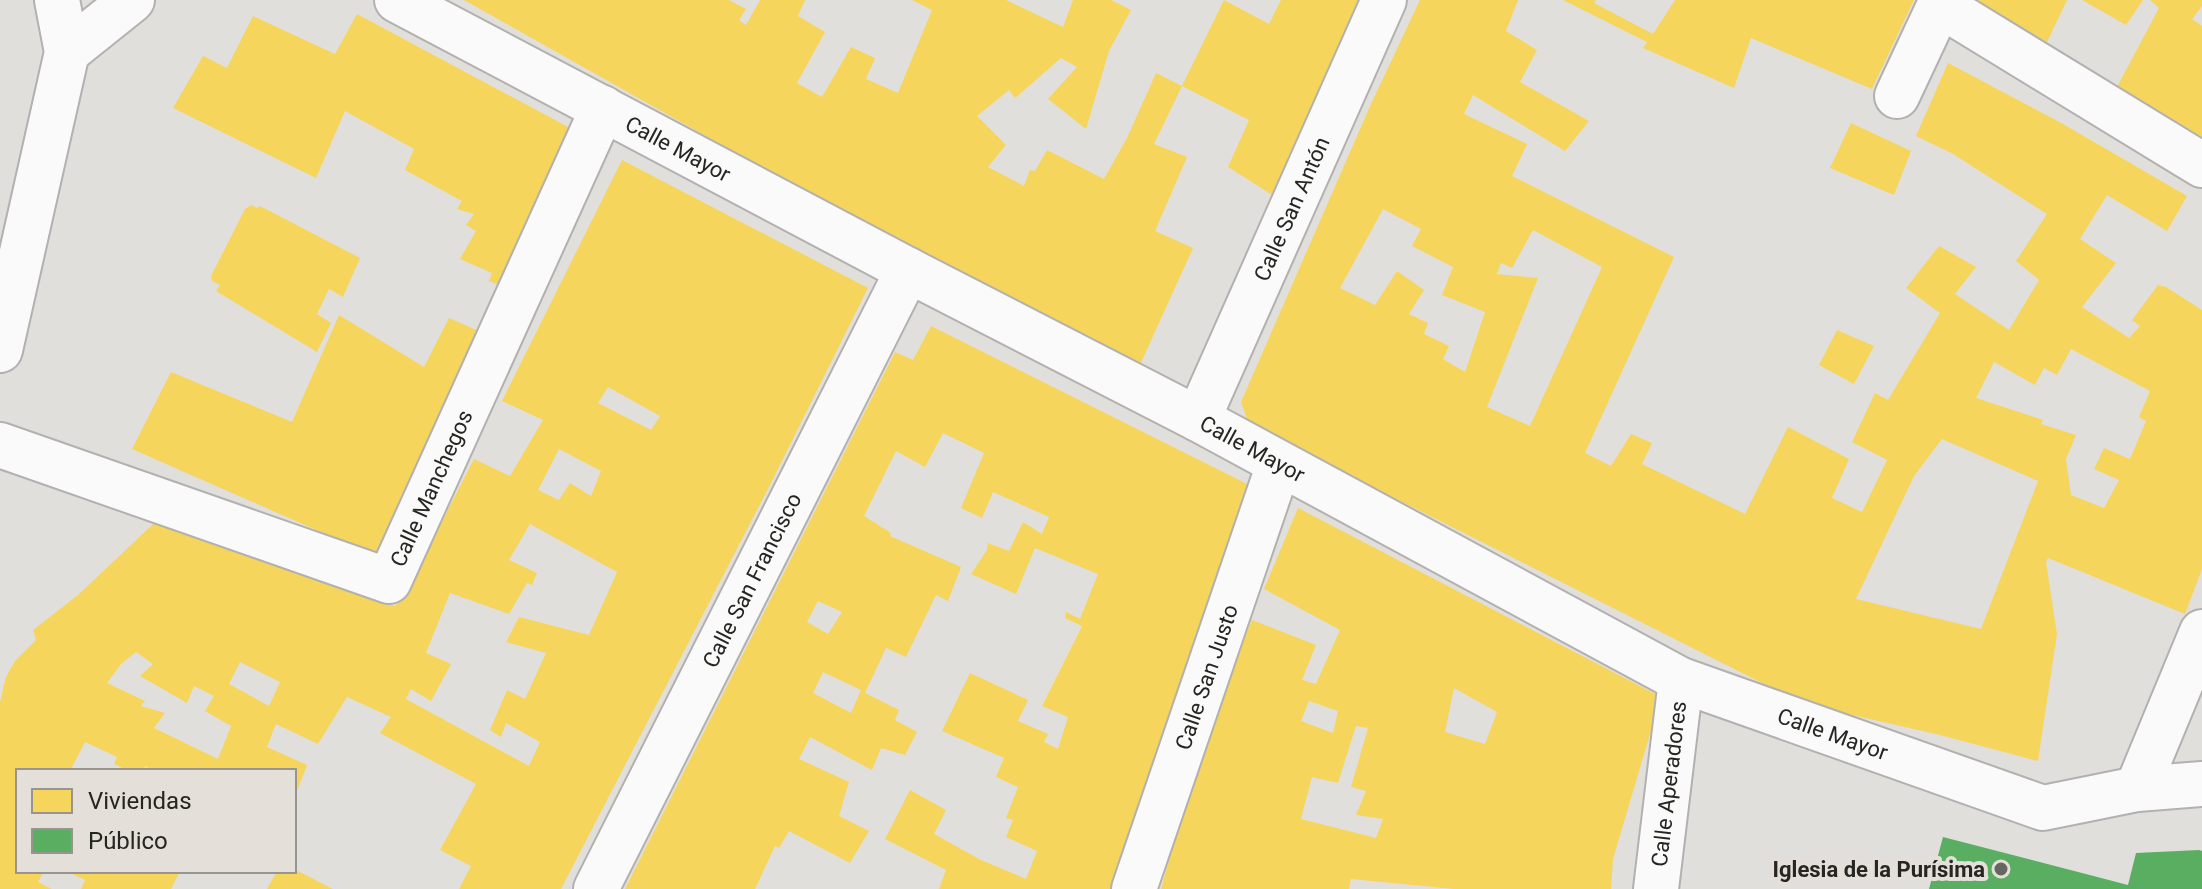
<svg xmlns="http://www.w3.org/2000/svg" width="2202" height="889" viewBox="0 0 2202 889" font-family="Roboto,sans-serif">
<rect width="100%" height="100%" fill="#e1dfdc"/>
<g fill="#f6d55c" fill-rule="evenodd">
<path d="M 464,0 L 729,0 L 746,9 L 739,20 L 746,25 L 760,0 L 805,0 L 798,16 L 825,32 L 797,83 L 822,97 L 851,47 L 875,58 L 866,79 L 898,93 L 932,10 L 912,0 L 1006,0 L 1063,27 L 1073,0 L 1111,0 L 1131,10 L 1109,51 L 1086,129 L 1048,99 L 1077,67 L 1061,58 L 1015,98 L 1009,90 L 977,116 L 1006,145 L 988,167 L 1024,186 L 1030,170 L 1035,171 L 1047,150 L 1104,179 L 1128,136 L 1156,73 L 1182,86 L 1154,144 L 1187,157 L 1155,231 L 1193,248 L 1139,367 L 782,179 Z"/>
<path d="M 1224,0 L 1269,24 L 1281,0 L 1373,0 L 1282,201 L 1228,167 L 1249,120 L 1182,86 Z"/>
<path d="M 1420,0 L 1518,0 L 1506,31 L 1537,50 L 1520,82 L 1589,121 L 1565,151 L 1473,95 L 1464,114 L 1527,144 L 1512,176 L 1674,257 L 1585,453 L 1611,466 L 1631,434 L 1652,443 L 1642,464 L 1745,514 L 1788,427 L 1849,459 L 1832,498 L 1862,512 L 1887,460 L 1852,442 L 1875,393 L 1888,400 L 1940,313 L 1906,288 L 1939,246 L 1976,267 L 1955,294 L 2009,330 L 2039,280 L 2016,261 L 2047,214 L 1953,154 L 1916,136 L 1948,63 L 2063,124 L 2187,196 L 2167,231 L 2107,195 L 2080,239 L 2116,263 L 2082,307 L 2129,338 L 2140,326 L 2132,320 L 2158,285 L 2166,287 L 2202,310 L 2202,569 L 2185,614 L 2048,558 L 2046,562 L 2057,634 L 2038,761 L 1940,735 L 1804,704 L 1249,425 L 1241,402 L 1371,104 ZM 1383,209 L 1421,229 L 1412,246 L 1453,267 L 1442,295 L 1485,312 L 1465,372 L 1443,359 L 1449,346 L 1424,334 L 1428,323 L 1409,314 L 1424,290 L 1397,271 L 1375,305 L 1340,288 ZM 1533,230 L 1602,267 L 1530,426 L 1487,407 L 1538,278 L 1497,274 L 1501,263 L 1512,268 ZM 2071,349 L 2150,391 L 2139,417 L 2146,421 L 2130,459 L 2104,448 L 2094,469 L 2119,480 L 2104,508 L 2071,495 L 2066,459 L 2076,435 L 2041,424 L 2043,420 L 1976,398 L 1994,362 L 2035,385 L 2044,368 L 2057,375 ZM 1942,439 L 2038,481 L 1981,629 L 1856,599 L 1914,476 Z"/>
<path d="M 1563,0 L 1596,0 L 1594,3 L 1653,34 L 1675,0 L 1914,0 L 1872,89 L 1751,38 L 1734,88 L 1643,48 L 1647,42 Z"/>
<path d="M 1975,0 L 2067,0 L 2047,42 Z"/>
<path d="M 2082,0 L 2143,0 L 2126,25 Z"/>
<path d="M 2150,0 L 2202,0 L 2202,6 L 2192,19 L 2202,26 L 2202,137 L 2117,87 L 2159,8 Z"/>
<path d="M 357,14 L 583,135 L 509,289 L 489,281 L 492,273 L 460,259 L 476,231 L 466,225 L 474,214 L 457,209 L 462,201 L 405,170 L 414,149 L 345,111 L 316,178 L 173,108 L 203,56 L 227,68 L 253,16 L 335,54 Z"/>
<path d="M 1851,123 L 1911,151 L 1894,195 L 1830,168 Z"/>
<path d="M 622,160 L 868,288 L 770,485 L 561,889 L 459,889 L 471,866 L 440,850 L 476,784 L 380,733 L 391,717 L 347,697 L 318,744 L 276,724 L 267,747 L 307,765 L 294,799 L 294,771 L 154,771 L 145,766 L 144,771 L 129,771 L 114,764 L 117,757 L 85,742 L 70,771 L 18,771 L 18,871 L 44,871 L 38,882 L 52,889 L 0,889 L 0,702 L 6,677 L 15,661 L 36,640 L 33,630 L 78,595 L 168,510 L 329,583 L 395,606 L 412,580 L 474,459 L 510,476 L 543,420 L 502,401 ZM 608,387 L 660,416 L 651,430 L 598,403 ZM 559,449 L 601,471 L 591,496 L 570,483 L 559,500 L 538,490 ZM 530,524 L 617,572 L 589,635 L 519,617 L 506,642 L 546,653 L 525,699 L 507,690 L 490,730 L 501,737 L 506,723 L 540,742 L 529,766 L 406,699 L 411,689 L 431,701 L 451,664 L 426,653 L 450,593 L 509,614 L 527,583 L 532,585 L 537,573 L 509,560 ZM 136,652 L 153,664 L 140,676 L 187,703 L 194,686 L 214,696 L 205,711 L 231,726 L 218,759 L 154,728 L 165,713 L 141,706 L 145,701 L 107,683 L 121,664 ZM 240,662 L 280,682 L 269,706 L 229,684 Z"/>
<path d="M 251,205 L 257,208 L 260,206 L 360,258 L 343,297 L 329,289 L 317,314 L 331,323 L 317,352 L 216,291 L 220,285 L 212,281 L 211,276 L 245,209 Z"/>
<path d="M 339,315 L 424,367 L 449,318 L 488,335 L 380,558 L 132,449 L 171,372 L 292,422 Z"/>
<path d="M 931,326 L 1259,490 L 1118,889 L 939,889 L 946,870 L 885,839 L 910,790 L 946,810 L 934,834 L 981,860 L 1026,879 L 1037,851 L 1006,837 L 1013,820 L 1006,818 L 1018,787 L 996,777 L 1004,758 L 942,731 L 970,673 L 1028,700 L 1018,721 L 1048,734 L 1044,742 L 1058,749 L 1068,717 L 1042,706 L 1082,626 L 1065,618 L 1066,612 L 1080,619 L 1098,574 L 1035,548 L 1016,594 L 971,574 L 987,550 L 988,543 L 1009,551 L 1023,522 L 1042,534 L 1049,517 L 993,492 L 982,518 L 961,508 L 984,453 L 943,433 L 925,467 L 896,451 L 864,516 L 891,533 L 890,536 L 961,567 L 948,601 L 936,595 L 906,657 L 886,648 L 865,693 L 899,710 L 895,720 L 917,732 L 905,755 L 881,748 L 872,770 L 810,737 L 799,759 L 849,782 L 839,816 L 869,831 L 850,863 L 789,831 L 779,848 L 775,846 L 755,889 L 625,889 L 895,352 L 913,360 ZM 818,601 L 842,612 L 828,634 L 807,622 ZM 823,672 L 861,690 L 851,713 L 813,693 Z"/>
<path d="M 1837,330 L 1874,346 L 1854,384 L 1819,365 Z"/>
<path d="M 1298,508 L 1661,697 L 1613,859 L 1611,889 L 1454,889 L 1351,879 L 1349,889 L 1161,889 L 1201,745 L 1252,620 L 1316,645 L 1302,680 L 1316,684 L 1340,630 L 1264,589 ZM 1454,688 L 1497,712 L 1485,744 L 1445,732 ZM 1309,701 L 1338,711 L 1333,733 L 1301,721 ZM 1356,726 L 1368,728 L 1351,787 L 1366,791 L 1356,815 L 1383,819 L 1376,838 L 1301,819 L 1312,777 L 1338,783 Z"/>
<path d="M 294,869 L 333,889 L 267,889 L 277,871 L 294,871 Z"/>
<path d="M 66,871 L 180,871 L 171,889 L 81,889 L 85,880 Z"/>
</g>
<path fill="#5aae61" d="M 1943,837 L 2128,885 L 2136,853 L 2199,850 L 2202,851 L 2202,889 L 1929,889 Z"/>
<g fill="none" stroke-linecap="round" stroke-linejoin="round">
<defs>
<g id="street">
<path d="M 1940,5 L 2202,165"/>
<path d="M 1897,96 L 1942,0"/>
<path id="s1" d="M 1198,419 L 1384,0"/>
<path id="s2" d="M 0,445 L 389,581 L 603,108"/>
<path d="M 2137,789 L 2202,632"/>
<path id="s3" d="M 596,889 L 908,270"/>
<path id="s4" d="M 1134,889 L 1279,464"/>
<path id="s5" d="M 1656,889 L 1681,680"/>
</g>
<g id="secondary">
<path id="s6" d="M 397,0 L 908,270 L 1198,419 L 1681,680 L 2043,808 L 2137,789 L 2202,784"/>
<path d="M 67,52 L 132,0"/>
<path d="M 0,350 L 67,52 L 57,0"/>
</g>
</defs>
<use href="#street" stroke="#b3b1af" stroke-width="48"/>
<use href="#secondary" stroke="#b3b1af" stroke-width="48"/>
<use href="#street" stroke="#fafafa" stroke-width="44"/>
<use href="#secondary" stroke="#fafafa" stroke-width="44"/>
</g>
<circle fill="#676663" stroke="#e4dfd9" stroke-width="3" cx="2001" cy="869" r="8"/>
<g text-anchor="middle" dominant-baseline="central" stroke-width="8" stroke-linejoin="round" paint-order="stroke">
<g font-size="22" fill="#262522" stroke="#e4dfd9">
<text stroke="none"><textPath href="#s6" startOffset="318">Calle Mayor</textPath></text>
<text stroke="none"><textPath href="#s1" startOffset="230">Calle San Antón</textPath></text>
<text stroke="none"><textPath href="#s6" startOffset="966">Calle Mayor</textPath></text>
<text stroke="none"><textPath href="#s2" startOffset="514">Calle Manchegos</textPath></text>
<text stroke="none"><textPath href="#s3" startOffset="346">Calle San Francisco</textPath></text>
<text stroke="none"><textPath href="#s4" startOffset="224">Calle San Justo</textPath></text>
<text stroke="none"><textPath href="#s6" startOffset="1614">Calle Mayor</textPath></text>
<text stroke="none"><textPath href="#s5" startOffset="106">Calle Aperadores</textPath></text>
</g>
<g font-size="22" font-weight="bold" fill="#262522" stroke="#e4dfd9" text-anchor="end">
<text x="1985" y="869">Iglesia de la Purísima</text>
</g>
</g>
<rect x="16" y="769" width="280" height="104" fill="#e4dfd9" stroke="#989590" stroke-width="2"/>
<rect x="32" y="789" width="40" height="24" fill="#f6d55c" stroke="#989590" stroke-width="2"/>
<text x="88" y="809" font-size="24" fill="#262522">Viviendas</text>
<rect x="32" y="829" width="40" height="24" fill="#5aae61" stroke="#989590" stroke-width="2"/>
<text x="88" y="849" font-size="24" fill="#262522">Público</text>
</svg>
